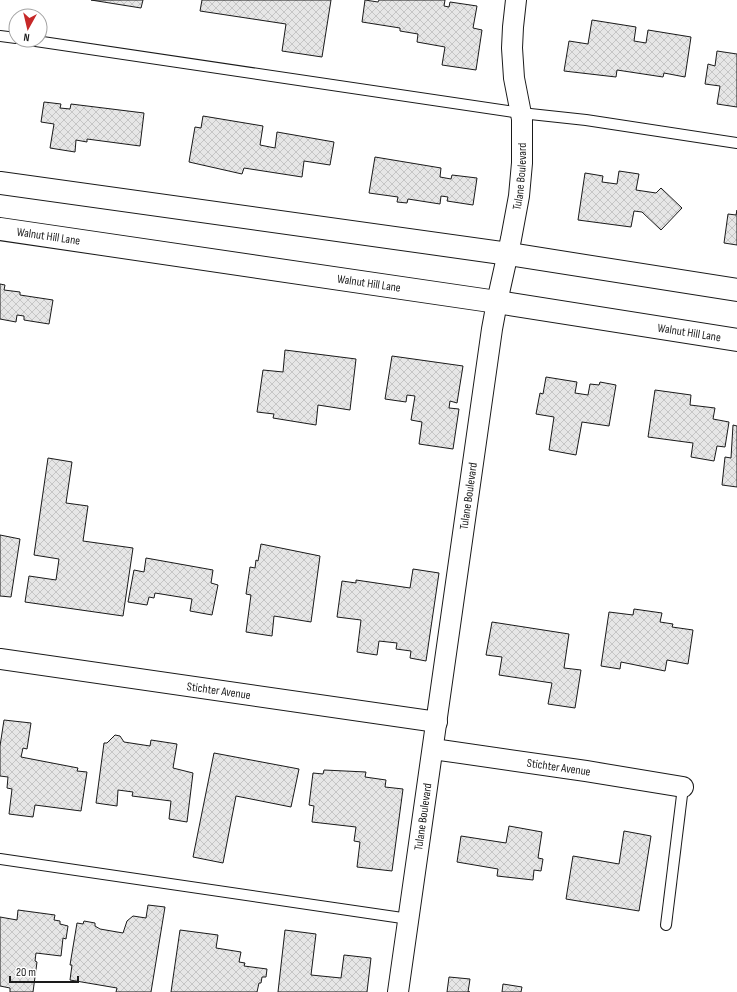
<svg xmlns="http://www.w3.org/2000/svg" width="737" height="992" viewBox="0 0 737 992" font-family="'Sofia Sans Condensed',sans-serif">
<defs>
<pattern id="building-cross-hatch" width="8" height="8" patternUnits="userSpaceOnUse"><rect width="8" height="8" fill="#e6e6e6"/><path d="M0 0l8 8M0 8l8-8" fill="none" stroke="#c5c5c5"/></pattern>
</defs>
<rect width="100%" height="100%" fill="#fff"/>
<g fill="url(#building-cross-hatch)" stroke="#1a1a1a">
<path d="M 91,0 L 143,0 L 141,8 Z"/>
<path d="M 202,0 L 331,0 L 322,57 L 282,51 L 286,24 L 200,11 Z"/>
<path d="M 365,0 L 378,2 L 379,0 L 445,0 L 444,6 L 449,7 L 450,2 L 477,6 L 473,28 L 482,30 L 476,70 L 442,65 L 445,47 L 417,42 L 418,34 L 400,31 L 400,28 L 362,22 Z"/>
<path d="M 592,20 L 636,27 L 634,41 L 646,43 L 648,30 L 691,37 L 685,77 L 664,73 L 663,77 L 617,70 L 616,77 L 564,71 L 569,41 L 588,44 Z"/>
<path d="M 717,51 L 737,54 L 737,107 L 717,104 L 720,86 L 705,84 L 708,64 L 715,66 Z"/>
<path d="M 44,102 L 61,104 L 60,108 L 70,109 L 71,104 L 144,113 L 140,146 L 87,139 L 87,142 L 76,140 L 75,152 L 50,148 L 54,124 L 41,122 Z"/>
<path d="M 203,116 L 263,126 L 260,145 L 275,148 L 277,132 L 334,142 L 330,165 L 304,161 L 302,177 L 244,168 L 242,174 L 189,162 L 195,127 L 201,128 Z"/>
<path d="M 375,157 L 441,168 L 440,177 L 451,179 L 452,175 L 477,178 L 473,205 L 447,201 L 448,197 L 441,196 L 440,204 L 408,199 L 407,203 L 397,202 L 398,197 L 369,193 Z"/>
<path d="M 619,171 L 639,174 L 636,190 L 656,193 L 661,188 L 682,208 L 661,230 L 642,212 L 634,211 L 631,227 L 578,220 L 585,173 L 603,176 L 602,182 L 617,184 Z"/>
<path d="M 737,210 L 737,245 L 724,243 L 728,214 L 736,215 Z"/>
<path d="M 0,284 L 5,285 L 4,290 L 20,292 L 20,295 L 53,300 L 49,324 L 24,320 L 24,316 L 17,315 L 16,322 L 0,319 Z"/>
<path d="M 285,350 L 356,359 L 350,410 L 318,405 L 316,425 L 273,418 L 274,414 L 257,412 L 263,370 L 283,372 Z"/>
<path d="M 392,356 L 463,366 L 457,403 L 450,401 L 449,408 L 459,409 L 453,449 L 419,444 L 422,422 L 411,420 L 415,396 L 407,395 L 406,402 L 385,399 Z"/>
<path d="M 546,377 L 577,382 L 575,393 L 588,395 L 590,384 L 599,385 L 600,382 L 616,385 L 609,426 L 582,422 L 576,455 L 549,450 L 554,417 L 536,414 L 540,393 L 543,394 Z"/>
<path d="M 655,390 L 691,395 L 690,405 L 715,408 L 713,419 L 729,422 L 725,447 L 717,446 L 714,461 L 691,457 L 693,443 L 648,437 Z"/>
<path d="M 733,425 L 737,426 L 737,487 L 722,485 L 725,457 L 731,458 Z"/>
<path d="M 48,458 L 72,462 L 66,503 L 88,506 L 83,541 L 133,548 L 123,616 L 25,602 L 29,576 L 56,580 L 59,559 L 34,555 Z"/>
<path d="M 0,535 L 20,539 L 11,597 L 0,596 Z"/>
<path d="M 261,544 L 320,556 L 311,622 L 274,616 L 272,636 L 246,632 L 251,595 L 246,594 L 250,567 L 255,568 L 256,560 L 258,561 Z"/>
<path d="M 146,558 L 213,570 L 211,583 L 218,585 L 212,615 L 190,611 L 192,599 L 155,593 L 154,598 L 149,597 L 147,605 L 128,602 L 134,570 L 144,572 Z"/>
<path d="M 413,569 L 439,573 L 426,661 L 410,658 L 411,651 L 396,649 L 397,643 L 379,641 L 377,655 L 357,652 L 361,620 L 337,617 L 342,581 L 356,583 L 356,580 L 410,588 Z"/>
<path d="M 634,609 L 662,613 L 660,622 L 673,624 L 672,627 L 693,630 L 688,664 L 667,660 L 665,671 L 621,662 L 620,669 L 601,666 L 609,612 L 633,615 Z"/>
<path d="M 492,622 L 569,634 L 564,668 L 581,670 L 575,708 L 548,704 L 552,683 L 499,675 L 502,657 L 486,655 Z"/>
<path d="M 4,720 L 31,723 L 27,749 L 23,748 L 21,757 L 78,768 L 77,771 L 87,772 L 81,811 L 35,805 L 33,817 L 9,814 L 12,789 L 7,788 L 8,777 L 0,776 L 0,746 Z"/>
<path d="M 115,735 L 120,736 L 124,742 L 150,746 L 151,740 L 177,744 L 173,768 L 193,773 L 187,822 L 169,819 L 171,801 L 132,796 L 133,792 L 118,790 L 117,806 L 96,803 L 104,743 L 107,743 Z"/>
<path d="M 214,753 L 299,769 L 291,807 L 236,796 L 223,863 L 193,857 Z"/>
<path d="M 324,770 L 366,772 L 365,777 L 386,780 L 385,787 L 403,789 L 392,871 L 357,867 L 360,842 L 354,841 L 356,827 L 312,822 L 314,806 L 309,805 L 313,773 L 323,774 Z"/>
<path d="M 509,826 L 542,832 L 538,858 L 543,859 L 541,871 L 534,870 L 533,880 L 497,876 L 498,869 L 457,862 L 461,836 L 506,843 Z"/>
<path d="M 624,831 L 651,836 L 639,911 L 566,899 L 573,856 L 619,864 Z"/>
<path d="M 148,905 L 165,907 L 151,992 L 116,992 L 117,988 L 70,980 L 72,965 L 70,965 L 77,923 L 83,924 L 84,921 L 95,923 L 95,926 L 100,929 L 123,933 L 127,921 L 133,916 L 146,918 Z"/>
<path d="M 18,910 L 55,915 L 54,920 L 60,921 L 60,924 L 68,926 L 66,939 L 63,938 L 61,956 L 36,953 L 35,961 L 37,962 L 33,992 L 10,992 L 10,988 L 0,986 L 0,917 L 17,920 Z"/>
<path d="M 180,930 L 218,935 L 216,948 L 241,952 L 239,962 L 245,963 L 244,966 L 267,969 L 266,977 L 262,977 L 261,983 L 259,983 L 257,992 L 171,992 Z"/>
<path d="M 285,930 L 316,934 L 311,975 L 341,978 L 344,955 L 371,958 L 367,992 L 278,992 Z"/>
<path d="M 449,977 L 470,979 L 468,992 L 470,992 L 447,992 Z"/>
<path d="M 503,984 L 522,987 L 521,992 L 502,992 Z"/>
</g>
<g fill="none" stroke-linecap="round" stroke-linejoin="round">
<defs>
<g id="service">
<path d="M 0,36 L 16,38"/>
<path d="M 29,40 L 521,113 L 586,120 L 737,143"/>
<path d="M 0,859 L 409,919"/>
<path d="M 666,925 L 683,787"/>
</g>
<g id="minor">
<path id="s1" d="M 0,659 L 437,722"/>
<path id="s2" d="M 433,749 L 586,771 L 683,787"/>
<path id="s3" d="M 398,992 L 492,329 L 497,302 L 511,239 L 519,196 L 522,163 L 522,119 L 514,78 L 512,48 L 513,27 L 516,0"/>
</g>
<g id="secondary">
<path d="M 0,183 L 509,254 L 737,290"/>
<path id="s4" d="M 0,229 L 497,302 L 737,340"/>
</g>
</defs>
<use href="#service" stroke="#1a1a1a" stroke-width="12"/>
<use href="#minor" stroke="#1a1a1a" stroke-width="22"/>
<use href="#secondary" stroke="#1a1a1a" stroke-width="24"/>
<use href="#service" stroke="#fff" stroke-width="10"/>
<use href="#minor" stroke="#fff" stroke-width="20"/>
<use href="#secondary" stroke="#fff" stroke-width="22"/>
</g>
<g text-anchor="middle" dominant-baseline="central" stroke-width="3" stroke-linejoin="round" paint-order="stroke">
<g font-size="12" fill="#1a1a1a" stroke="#fff">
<text stroke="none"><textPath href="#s3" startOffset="825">Tulane Boulevard</textPath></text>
<text stroke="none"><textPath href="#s4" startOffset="49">Walnut Hill Lane</textPath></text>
<text stroke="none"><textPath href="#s4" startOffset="373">Walnut Hill Lane</textPath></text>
<text stroke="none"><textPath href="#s4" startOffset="697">Walnut Hill Lane</textPath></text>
<text stroke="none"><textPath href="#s3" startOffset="501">Tulane Boulevard</textPath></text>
<text stroke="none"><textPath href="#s1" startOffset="221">Stichter Avenue</textPath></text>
<text stroke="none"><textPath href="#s2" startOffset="127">Stichter Avenue</textPath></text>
<text stroke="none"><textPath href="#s3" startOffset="177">Tulane Boulevard</textPath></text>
</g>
</g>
<g transform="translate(28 28) rotate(188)"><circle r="19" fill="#ffffff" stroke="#a3a3a3"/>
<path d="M0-3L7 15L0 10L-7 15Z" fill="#c62828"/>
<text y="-6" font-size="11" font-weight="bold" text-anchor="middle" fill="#1a1a1a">N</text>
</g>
<path d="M10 976v6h68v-6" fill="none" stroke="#1a1a1a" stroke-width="2"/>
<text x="16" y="976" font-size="12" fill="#1a1a1a" stroke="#ffffff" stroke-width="3" paint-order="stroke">20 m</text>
</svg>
